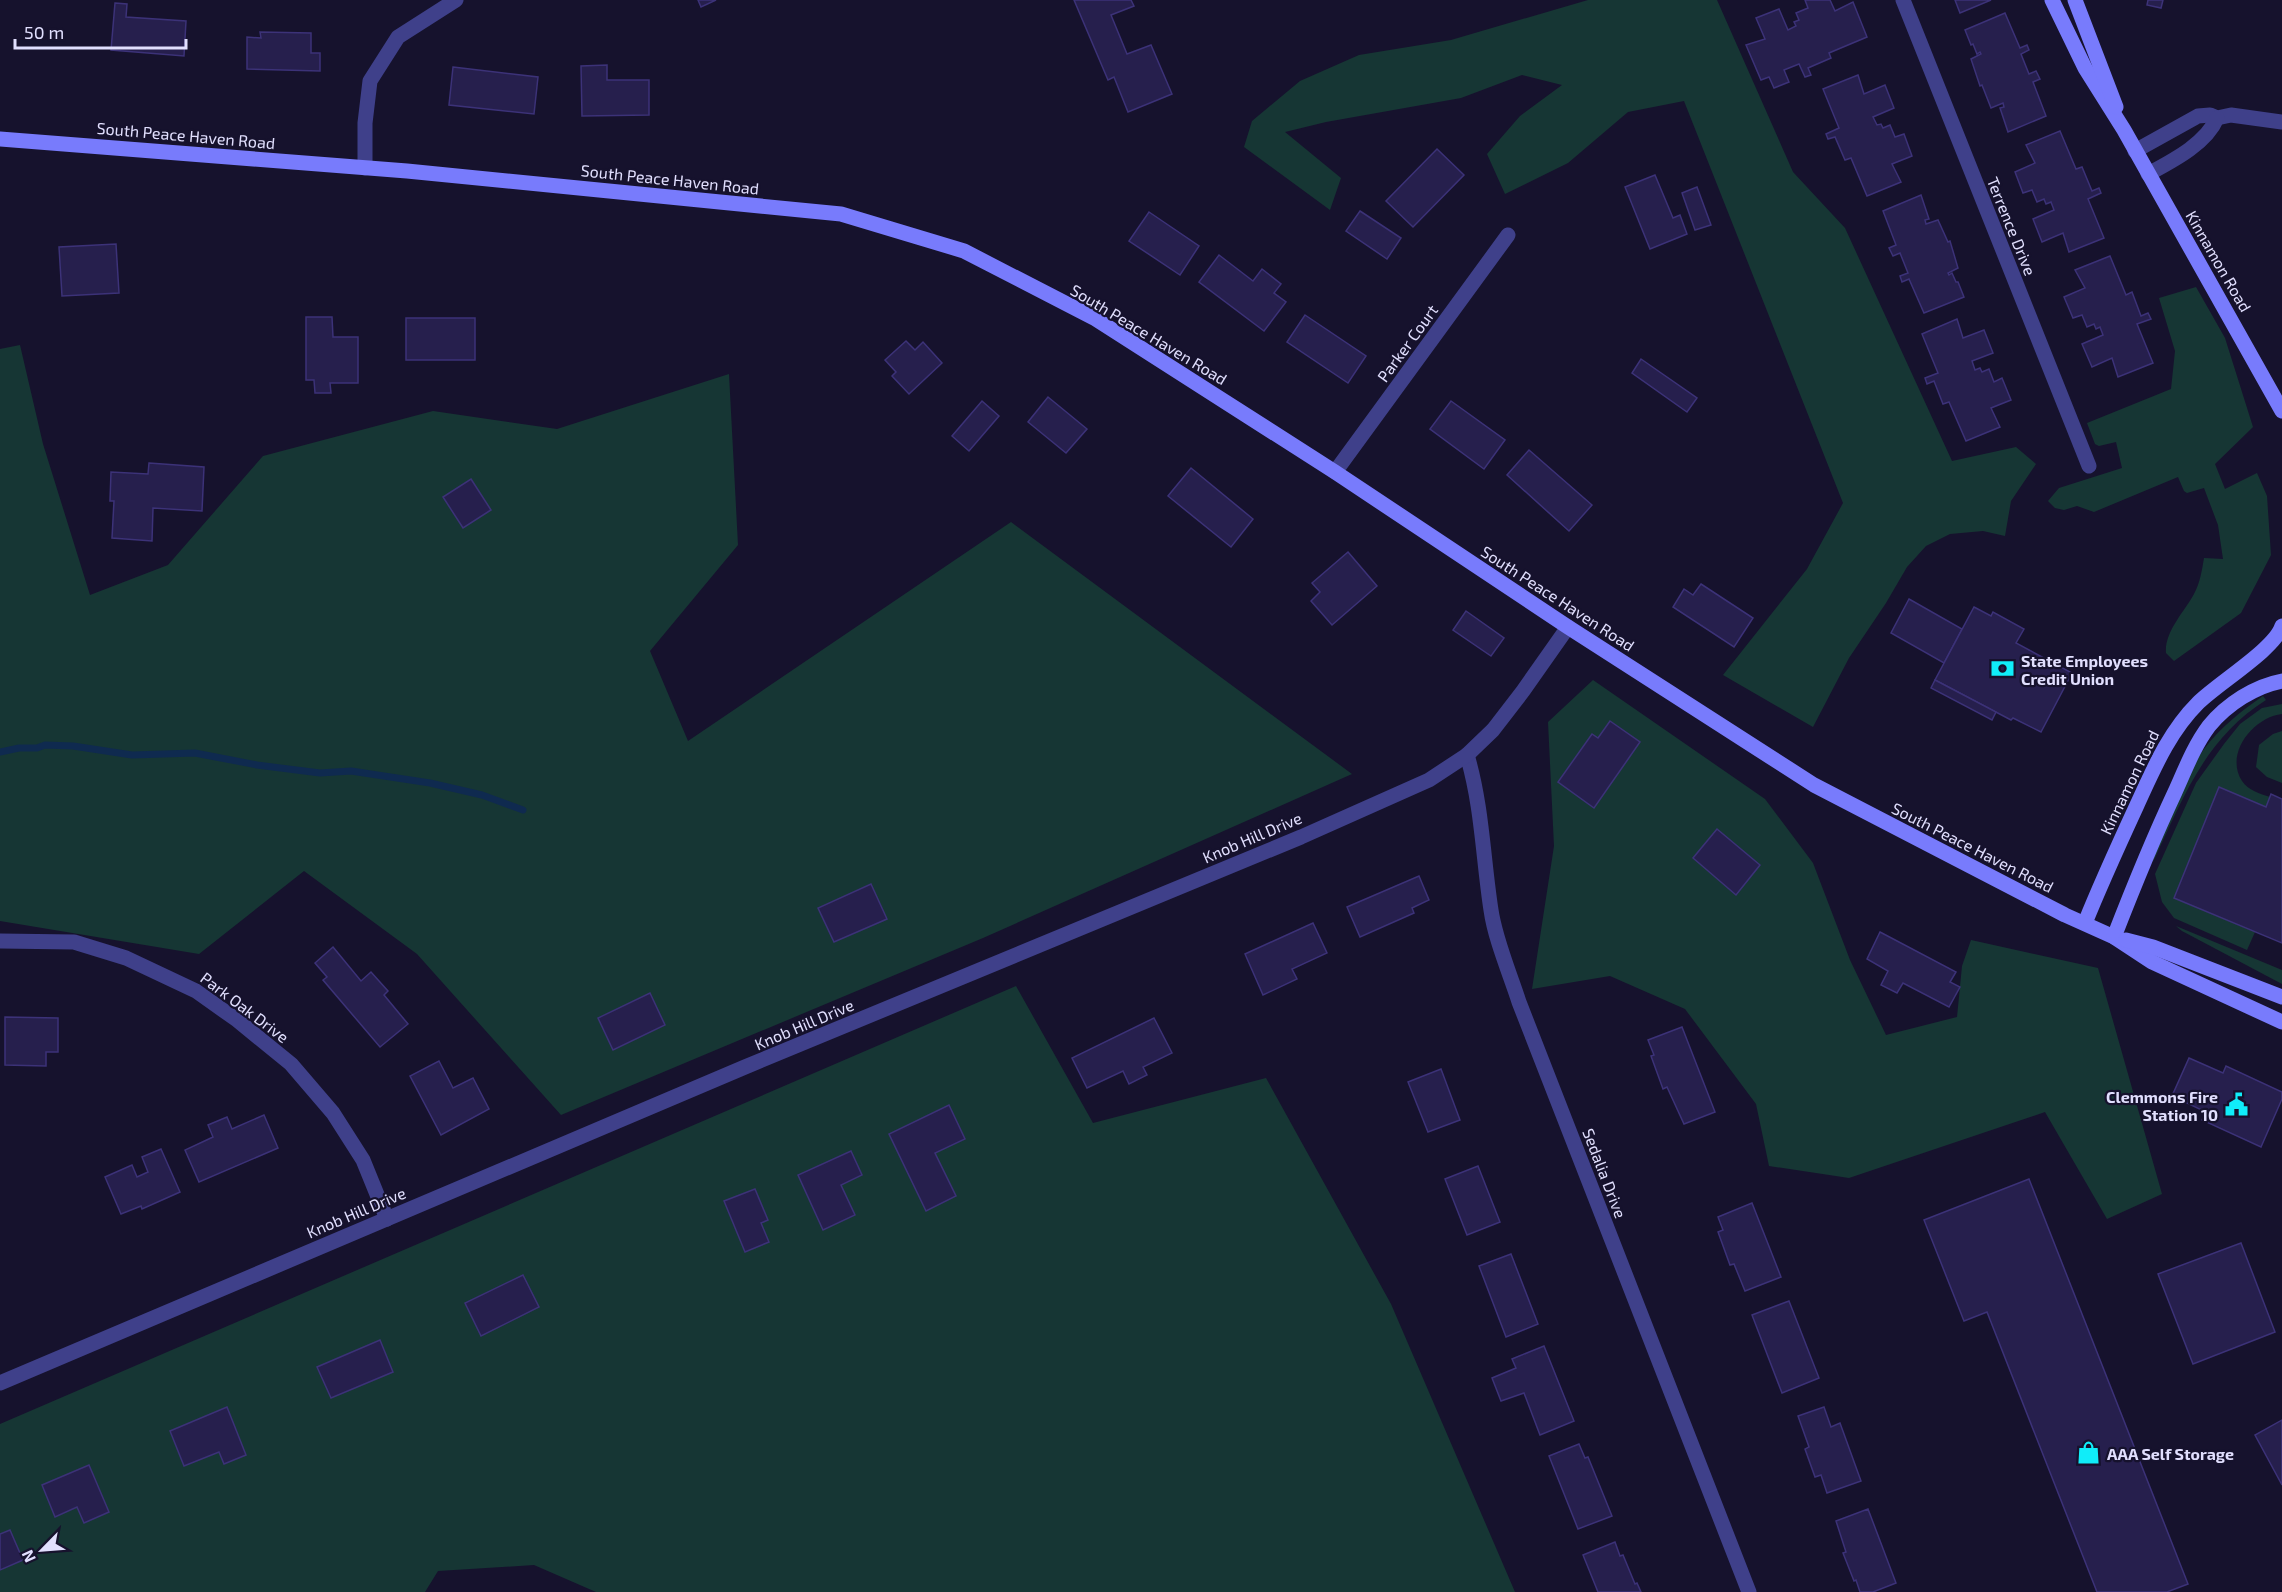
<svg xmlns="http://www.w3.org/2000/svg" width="2282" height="1592" viewBox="0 0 2282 1592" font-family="'Exo 2',sans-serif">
<rect width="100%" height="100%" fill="#16122d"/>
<g fill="#163634">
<path d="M 1588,0 L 1717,0 L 1793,172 L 1845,228 L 1952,461 L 2016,447 L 2036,464 L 2011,501 L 2005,536 L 1983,531 L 1950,534 L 1926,546 L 1907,567 L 1886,603 L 1849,658 L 1813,727 L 1723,675 L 1807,569 L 1843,503 L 1684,101 L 1628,112 L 1568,163 L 1505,194 L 1487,154 L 1520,116 L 1562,85 L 1522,75 L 1461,98 L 1326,122 L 1285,132 L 1341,178 L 1330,210 L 1244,147 L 1252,121 L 1300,81 L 1359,55 L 1451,40 Z"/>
<path d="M 2196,287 L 2225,338 L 2253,427 L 2215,464 L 2225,489 L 2257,473 L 2267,496 L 2271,555 L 2241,613 L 2174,661 L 2166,653 C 2164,632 2185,611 2194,594 C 2200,583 2202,570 2204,558 L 2223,559 L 2218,525 L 2204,488 L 2187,493 L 2184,491 L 2178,477 L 2094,512 L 2077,506 L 2064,510 L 2055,508 L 2048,501 L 2059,488 L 2122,468 L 2116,442 L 2099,446 L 2095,444 L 2087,423 L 2171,389 L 2175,351 L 2159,298 Z"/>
<path d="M 20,345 L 43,444 L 90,595 L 168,565 L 263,456 L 433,411 L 557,429 L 729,374 L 738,545 L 650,651 L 688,741 L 1011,522 L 1352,774 L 983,938 L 561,1115 L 417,954 L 304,871 L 199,954 L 0,921 L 0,349 Z"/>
<path d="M 1593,680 L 1765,799 L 1813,863 L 1850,960 L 1886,1035 L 1957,1017 L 1962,966 L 1971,940 L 2098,968 L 2162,1194 L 2107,1219 L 2045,1112 L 1849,1178 L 1769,1166 L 1756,1104 L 1685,1009 L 1610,976 L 1532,989 L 1554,846 L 1548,722 Z"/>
<path d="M 2263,696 L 2266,700 C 2205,738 2182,800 2153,862 L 2155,851 C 2170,817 2182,779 2204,749 C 2221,727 2241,711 2263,696 Z"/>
<path d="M 2282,704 L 2282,714 C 2254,717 2224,753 2242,781 C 2248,790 2260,794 2270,797 L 2266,807 L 2219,788 L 2174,898 L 2255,932 L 2247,950 L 2174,918 L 2162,902 L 2155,874 L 2196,783 L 2224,744 L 2240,724 L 2262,708 Z"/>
<path d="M 2282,731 L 2282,783 L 2267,777 L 2256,767 L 2259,745 L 2273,734 Z"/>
<path d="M 2176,926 L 2282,970 L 2282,984 L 2182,931 Z"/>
<path d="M 1016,986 L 1093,1123 L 1266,1078 L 1391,1304 L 1515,1592 L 596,1592 L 534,1565 L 438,1571 L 425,1592 L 0,1592 L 0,1424 Z"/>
</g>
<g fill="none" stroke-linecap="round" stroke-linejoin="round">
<path stroke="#0f2a4f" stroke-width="7" d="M 0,752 L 19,748 L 37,748 L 45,745 L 73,746 L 132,755 L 195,753 L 257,765 L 320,773 L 351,771 L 430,783 L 482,795 L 523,810"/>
</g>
<g fill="#261f4d" stroke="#3c3278" stroke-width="1.5">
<path d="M 698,0 L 716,0 L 701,7 Z"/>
<path d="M 1074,0 L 1131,0 L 1134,6 L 1111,15 L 1127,54 L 1151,45 L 1172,94 L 1128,112 L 1114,77 L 1108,80 Z"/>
<path d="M 1805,0 L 1830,0 L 1835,11 L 1853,2 L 1867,37 L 1829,53 L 1831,58 L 1808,68 L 1811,75 L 1805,77 L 1799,64 L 1784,70 L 1789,82 L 1774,88 L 1769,77 L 1761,80 L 1746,45 L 1765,39 L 1756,18 L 1779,9 L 1788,30 L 1796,26 L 1794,22 L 1799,20 L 1796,13 L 1808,8 Z"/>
<path d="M 1955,0 L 1991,0 L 1960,13 Z"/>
<path d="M 2148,0 L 2163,0 L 2161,8 L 2147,5 Z"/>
<path d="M 115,3 L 127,4 L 126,17 L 186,21 L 184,56 L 111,50 Z"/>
<path d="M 2005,13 L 2020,48 L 2027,45 L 2029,50 L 2021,54 L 2029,74 L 2036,71 L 2040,79 L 2033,82 L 2046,116 L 2008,132 L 2000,108 L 2004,107 L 2003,103 L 1991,108 L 1982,85 L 1980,86 L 1971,59 L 1981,54 L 1980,52 L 1977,54 L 1973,44 L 1971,45 L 1965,30 Z"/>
<path d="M 260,32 L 311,33 L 311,53 L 320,53 L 320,71 L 247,69 L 247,37 L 261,38 Z"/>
<path d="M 607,65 L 607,80 L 649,80 L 649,115 L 582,116 L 581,66 Z"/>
<path d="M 453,67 L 538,77 L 534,114 L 449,105 Z"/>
<path d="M 1858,75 L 1864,94 L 1885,85 L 1894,108 L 1873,117 L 1877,125 L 1881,124 L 1883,128 L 1890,125 L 1895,137 L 1904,134 L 1912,156 L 1892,164 L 1901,182 L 1867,196 L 1851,158 L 1845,160 L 1835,137 L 1828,139 L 1826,134 L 1839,128 L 1823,89 Z"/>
<path d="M 2060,131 L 2076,169 L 2082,167 L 2092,191 L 2099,188 L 2101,193 L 2088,199 L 2104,238 L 2069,252 L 2063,233 L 2042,242 L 2033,219 L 2054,210 L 2051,202 L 2046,204 L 2044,199 L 2037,202 L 2032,190 L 2023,193 L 2015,172 L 2035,163 L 2026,145 Z"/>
<path d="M 1437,149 L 1464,175 L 1413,227 L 1386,201 Z"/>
<path d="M 1655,175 L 1673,218 L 1680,215 L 1687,234 L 1650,249 L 1625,187 Z"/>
<path d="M 1697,187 L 1711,225 L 1695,230 L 1682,193 Z"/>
<path d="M 1921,195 L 1929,219 L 1925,220 L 1926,224 L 1938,220 L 1948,242 L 1950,241 L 1958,268 L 1948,273 L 1949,275 L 1952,273 L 1956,282 L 1958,282 L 1964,297 L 1924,313 L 1909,279 L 1902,282 L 1900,276 L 1908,273 L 1900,253 L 1893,256 L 1889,248 L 1896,245 L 1883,211 Z"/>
<path d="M 1360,211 L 1401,238 L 1387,259 L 1346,231 Z"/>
<path d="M 1149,212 L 1199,246 L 1180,275 L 1129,241 Z"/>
<path d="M 116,244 L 119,293 L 62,296 L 59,247 Z"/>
<path d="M 1219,255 L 1253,281 L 1262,269 L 1281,284 L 1274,293 L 1286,302 L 1264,331 L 1199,282 Z"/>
<path d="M 2110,256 L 2126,295 L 2132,292 L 2141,316 L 2148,313 L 2151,319 L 2137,324 L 2153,363 L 2118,377 L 2112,358 L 2092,367 L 2082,344 L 2103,335 L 2100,327 L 2096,329 L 2094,324 L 2087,327 L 2082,315 L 2073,318 L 2064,297 L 2085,288 L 2075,270 Z"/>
<path d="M 1305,315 L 1366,356 L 1348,383 L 1287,342 Z"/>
<path d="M 306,317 L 332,317 L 333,337 L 358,337 L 358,383 L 330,383 L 331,393 L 315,393 L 314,380 L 306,380 Z"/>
<rect x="406" y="318" width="69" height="42"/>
<path d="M 1957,319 L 1963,338 L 1984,330 L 1993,353 L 1972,361 L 1975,370 L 1980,368 L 1982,372 L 1989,369 L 1994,382 L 2002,378 L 2011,400 L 1991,408 L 2000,427 L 1966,441 L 1949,402 L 1943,404 L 1934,381 L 1927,384 L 1925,378 L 1938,373 L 1922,334 Z"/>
<path d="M 906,341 L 915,350 L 923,342 L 942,363 L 909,394 L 892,376 L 896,372 L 885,360 Z"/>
<path d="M 1641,359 L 1697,398 L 1687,412 L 1632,373 Z"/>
<path d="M 1048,397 L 1087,429 L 1066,453 L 1028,422 Z"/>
<path d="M 982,401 L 999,416 L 969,451 L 952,436 Z"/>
<path d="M 1451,401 L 1505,440 L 1484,469 L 1430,429 Z"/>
<path d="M 1529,450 L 1592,505 L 1569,531 L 1507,475 Z"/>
<path d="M 149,463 L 204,467 L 202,511 L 153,508 L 152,541 L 112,538 L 114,501 L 110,501 L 111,472 L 148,474 Z"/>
<path d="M 1191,468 L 1253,519 L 1231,547 L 1168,496 Z"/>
<path d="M 471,479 L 491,510 L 463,528 L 443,497 Z"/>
<path d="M 1348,552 L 1377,586 L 1332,625 L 1311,601 L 1320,592 L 1312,583 Z"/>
<path d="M 1701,584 L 1753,618 L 1734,647 L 1673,607 L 1684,589 L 1693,595 Z"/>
<path d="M 1909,599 L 1962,629 L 1944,663 L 1891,633 Z"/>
<path d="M 1974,607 L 1991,616 L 1993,612 L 2024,629 L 2016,643 L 2072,673 L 2041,732 L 2013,718 L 2011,720 L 1935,680 Z"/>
<path d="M 1466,611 L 1504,638 L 1491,656 L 1453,630 Z"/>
<path d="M 1935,680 L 1996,712 L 1992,720 L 1931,688 Z"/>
<path d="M 1610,721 L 1640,742 L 1594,808 L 1558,782 L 1592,734 L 1598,738 Z"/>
<path d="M 2219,787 L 2266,807 L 2271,794 L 2282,799 L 2282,943 L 2174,898 Z"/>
<path d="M 1717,829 L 1760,865 L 1736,895 L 1693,858 Z"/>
<path d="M 1419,876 L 1429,900 L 1412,908 L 1414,913 L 1360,937 L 1347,907 Z"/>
<path d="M 871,884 L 887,919 L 834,942 L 818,908 Z"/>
<path d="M 1313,923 L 1327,953 L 1292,969 L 1297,979 L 1263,995 L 1245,954 Z"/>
<path d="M 1880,932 L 1956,972 L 1950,982 L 1960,987 L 1949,1007 L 1903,983 L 1897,993 L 1881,985 L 1888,971 L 1867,959 Z"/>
<path d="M 333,947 L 361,981 L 371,972 L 388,991 L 384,995 L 408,1024 L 380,1047 L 323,980 L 327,977 L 315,963 Z"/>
<path d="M 650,993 L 665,1025 L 613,1050 L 598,1018 Z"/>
<path d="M 5,1017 L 58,1018 L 58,1052 L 46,1052 L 46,1066 L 5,1065 Z"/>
<path d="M 1154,1018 L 1172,1053 L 1143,1067 L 1147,1075 L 1129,1084 L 1123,1071 L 1087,1088 L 1072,1058 Z"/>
<path d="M 1682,1027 L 1715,1112 L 1684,1124 L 1667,1087 L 1663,1089 L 1651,1056 L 1654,1055 L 1648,1040 Z"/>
<path d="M 2189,1058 L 2223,1073 L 2226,1066 L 2282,1092 L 2282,1099 L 2261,1147 L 2202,1120 L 2206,1112 L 2172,1096 Z"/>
<path d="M 439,1061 L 453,1088 L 473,1078 L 489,1109 L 441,1135 L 410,1076 Z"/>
<path d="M 1441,1069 L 1460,1120 L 1428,1132 L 1408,1082 Z"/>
<path d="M 949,1105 L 965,1139 L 935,1153 L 956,1196 L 926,1211 L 889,1134 Z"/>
<path d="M 264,1115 L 278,1148 L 199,1182 L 185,1150 L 213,1137 L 208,1125 L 227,1117 L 232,1129 Z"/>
<path d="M 161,1149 L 180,1192 L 142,1209 L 141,1206 L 121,1214 L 105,1177 L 132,1165 L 137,1177 L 148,1172 L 142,1157 Z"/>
<path d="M 851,1151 L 862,1175 L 841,1185 L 855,1215 L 823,1230 L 798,1175 Z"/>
<path d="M 1478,1166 L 1500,1222 L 1467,1235 L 1445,1179 Z"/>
<path d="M 2029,1179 L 2188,1584 L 2167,1592 L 2097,1592 L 1987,1312 L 1964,1321 L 1924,1220 Z"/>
<path d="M 755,1189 L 768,1220 L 761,1223 L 769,1242 L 745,1252 L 724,1201 Z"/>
<path d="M 1752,1203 L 1781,1277 L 1745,1291 L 1734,1264 L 1730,1265 L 1718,1232 L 1723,1230 L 1718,1217 Z"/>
<path d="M 2241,1243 L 2275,1332 L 2193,1364 L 2158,1274 Z"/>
<path d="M 1511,1254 L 1538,1324 L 1506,1337 L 1479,1266 Z"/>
<path d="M 523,1275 L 539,1307 L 481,1336 L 465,1303 Z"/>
<path d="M 1789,1301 L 1819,1378 L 1782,1393 L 1752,1315 Z"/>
<path d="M 380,1340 L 393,1372 L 331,1398 L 317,1367 Z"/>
<path d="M 1544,1346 L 1574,1421 L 1540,1435 L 1524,1393 L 1501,1401 L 1492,1378 L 1516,1368 L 1512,1359 Z"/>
<path d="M 227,1407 L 246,1455 L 224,1464 L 219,1452 L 184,1466 L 170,1431 Z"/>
<path d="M 1824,1407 L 1831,1427 L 1840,1423 L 1861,1481 L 1827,1493 L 1821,1475 L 1815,1477 L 1805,1449 L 1809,1447 L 1798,1416 Z"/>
<path d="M 2282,1420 L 2282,1485 L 2255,1435 Z"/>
<path d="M 1579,1444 L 1585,1458 L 1588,1457 L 1612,1516 L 1578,1529 L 1549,1456 Z"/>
<path d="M 89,1465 L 109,1512 L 84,1523 L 77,1507 L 55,1517 L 42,1485 Z"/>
<path d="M 1868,1509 L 1896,1583 L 1873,1592 L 1860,1592 L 1856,1580 L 1854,1581 L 1843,1553 L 1846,1552 L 1836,1521 Z"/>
<path d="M 10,1530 L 23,1560 L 0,1570 L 0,1534 Z"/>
<path d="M 1615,1542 L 1620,1556 L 1623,1555 L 1635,1584 L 1637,1583 L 1641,1592 L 1598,1592 L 1583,1555 Z"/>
</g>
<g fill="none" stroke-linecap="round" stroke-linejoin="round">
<g stroke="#3f408a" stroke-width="15">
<path d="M 1903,0 L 2089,466"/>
<path d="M 2135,151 L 2198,116 L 2210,115 L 2217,118 L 2231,115 L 2282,122"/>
<path d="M 365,168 L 365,123 L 370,81 L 398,37 L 456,0"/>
<path d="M 2148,174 C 2172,161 2206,144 2217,118"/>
<path d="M 1335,472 L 1508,235"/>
<path d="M 1467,755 C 1482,805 1483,858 1491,910 C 1495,939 1510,974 1519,1002 L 1749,1592"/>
<path d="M 0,941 L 74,942 L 126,958 L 196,991 L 237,1020 L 291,1064 L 333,1113 L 363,1160 L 387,1219"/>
<path d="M 0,1383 L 745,1067 L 1301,837 L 1429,780 L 1467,755 L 1493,730 L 1523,691 L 1568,627"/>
</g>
<g stroke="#787bfc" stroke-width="15">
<path d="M 2052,0 L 2085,68 L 2124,130 L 2282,411"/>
<path d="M 2075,0 L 2116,107"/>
<path d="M 0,139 L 407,171 L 841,214 L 964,251 L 1094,318 L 1335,472 L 1568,627 L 1814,785 L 2065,915 L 2114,937 L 2152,962 L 2282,1022"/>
<path d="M 2085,923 C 2101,883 2119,844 2137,805 C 2154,768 2169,732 2198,703 C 2218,683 2275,649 2282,626"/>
<path d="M 2114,937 C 2133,888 2153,839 2175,792 C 2185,770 2194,746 2209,726 C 2227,704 2255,686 2282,681"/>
<path d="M 2126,940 L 2153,947 L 2282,997"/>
</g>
</g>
<defs>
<symbol id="bank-bare" viewBox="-9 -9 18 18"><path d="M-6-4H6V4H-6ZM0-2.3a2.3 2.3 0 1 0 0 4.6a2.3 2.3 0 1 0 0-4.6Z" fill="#10edf9" stroke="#16122d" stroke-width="2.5" paint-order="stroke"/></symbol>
<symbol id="civic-bare" viewBox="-9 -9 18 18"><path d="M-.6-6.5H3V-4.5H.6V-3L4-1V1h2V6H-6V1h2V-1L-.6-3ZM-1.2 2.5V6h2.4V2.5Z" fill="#10edf9" stroke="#16122d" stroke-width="2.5" paint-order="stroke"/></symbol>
<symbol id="shop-bare" viewBox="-9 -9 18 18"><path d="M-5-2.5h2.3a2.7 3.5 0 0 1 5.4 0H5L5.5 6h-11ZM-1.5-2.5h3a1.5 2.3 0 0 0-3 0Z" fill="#10edf9" stroke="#16122d" stroke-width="2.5" paint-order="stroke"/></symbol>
</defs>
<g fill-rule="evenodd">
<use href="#bank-bare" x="1986" y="652" width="33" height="33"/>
<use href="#civic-bare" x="2220" y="1088" width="33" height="33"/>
<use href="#shop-bare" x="2072" y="1436" width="33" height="33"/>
</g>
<g text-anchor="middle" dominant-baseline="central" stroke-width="4.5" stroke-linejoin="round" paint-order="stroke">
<g font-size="16" fill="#e1dffe" stroke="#16122d">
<text transform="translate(186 135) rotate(5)">South Peace Haven Road</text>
<text transform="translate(670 179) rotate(6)">South Peace Haven Road</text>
<text transform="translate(2012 226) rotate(68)">Terrence Drive</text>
<text transform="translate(2219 261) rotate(60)">Kinnamon Road</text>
<text transform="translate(1149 334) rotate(31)">South Peace Haven Road</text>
<text transform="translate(1407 343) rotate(-54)">Parker Court</text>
<text transform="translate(1558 598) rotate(33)">South Peace Haven Road</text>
<text transform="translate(2129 782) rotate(-64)">Kinnamon Road</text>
<text transform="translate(1252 837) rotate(-23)">Knob Hill Drive</text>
<text transform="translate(1973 847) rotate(27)">South Peace Haven Road</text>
<text transform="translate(245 1007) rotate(37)">Park Oak Drive</text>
<text transform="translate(804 1024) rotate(-23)">Knob Hill Drive</text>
<text transform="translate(1605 1173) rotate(69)">Sedalia Drive</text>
<text transform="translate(356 1212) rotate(-23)">Knob Hill Drive</text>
</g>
<g font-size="16" font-weight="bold" fill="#e1dffe" stroke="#16122d" text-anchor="start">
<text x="2021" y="660">State Employees<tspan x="2021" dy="18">Credit Union</tspan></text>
<text x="2218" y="1096" text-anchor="end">Clemmons Fire<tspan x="2218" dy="18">Station 10</tspan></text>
<text x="2107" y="1453">AAA Self Storage</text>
</g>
</g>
<g transform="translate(42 1550) rotate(245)" stroke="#16122d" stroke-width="4.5" paint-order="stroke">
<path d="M0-4.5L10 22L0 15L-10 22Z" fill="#e1dffe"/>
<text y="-9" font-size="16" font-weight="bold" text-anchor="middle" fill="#e1dffe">N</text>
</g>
<path d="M15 39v9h171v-9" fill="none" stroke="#e1dffe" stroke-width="3"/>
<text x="24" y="39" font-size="18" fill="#e1dffe" stroke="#16122d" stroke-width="4.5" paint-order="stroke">50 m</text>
</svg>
